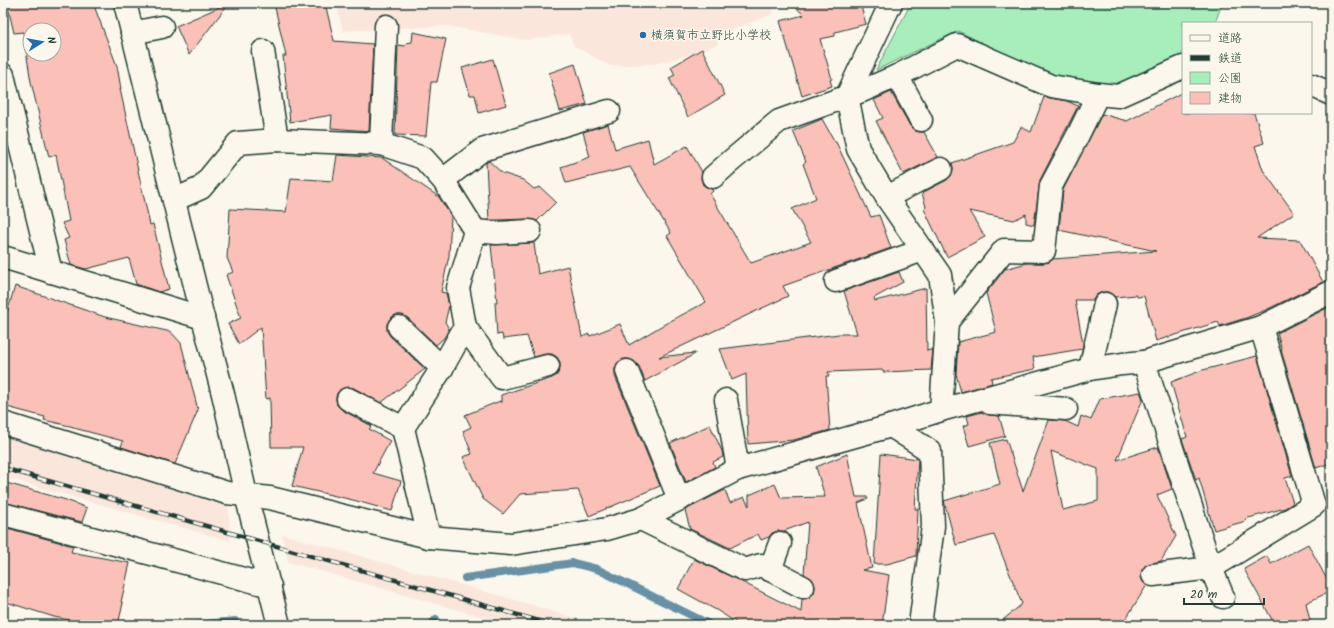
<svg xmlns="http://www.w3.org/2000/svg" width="1334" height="628" viewBox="0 0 1334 628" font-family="Kalam,'Klee One',sans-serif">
<rect width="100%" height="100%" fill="#fbf7ec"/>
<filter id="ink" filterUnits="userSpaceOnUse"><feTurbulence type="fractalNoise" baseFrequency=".025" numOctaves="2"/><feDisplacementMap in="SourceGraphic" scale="8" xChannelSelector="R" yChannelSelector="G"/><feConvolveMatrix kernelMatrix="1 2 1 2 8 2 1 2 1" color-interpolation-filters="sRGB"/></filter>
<g filter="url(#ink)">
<g fill="#fbe6dc">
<path d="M 336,3 L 776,3 L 771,15 L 715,36 L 718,44 L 696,53 L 654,64 L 610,66 L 574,46 L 569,34 L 525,40 L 447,26 L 343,31 Z"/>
<path d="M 3,436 L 229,507 L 230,541 L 3,477 Z"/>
<path d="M 282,534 L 522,602 L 597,625 L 511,625 L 288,562 Z"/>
</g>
<path fill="#a7eebb" stroke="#639678" d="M 911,3 L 1016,3 L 1036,7 L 1041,3 L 1222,3 L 1215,23 L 1183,23 L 1183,57 L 1117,87 L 1050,77 L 958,31 L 876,70 Z"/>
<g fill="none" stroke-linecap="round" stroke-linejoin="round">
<g stroke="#6691a6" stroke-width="8">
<path d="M 465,578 L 573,563 L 597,569 L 711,625"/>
<path d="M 197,625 L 235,621"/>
<path d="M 431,625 L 436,619"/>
</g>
</g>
<g fill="#fbc0b7" stroke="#1f3d34" fill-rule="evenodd">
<path d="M 7,3 L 93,3 L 117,66 L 121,89 L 120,89 L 150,225 L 153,224 L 169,289 L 159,292 L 136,284 L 129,258 L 86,269 L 71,265 L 64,240 L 69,238 L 62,223 L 69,221 L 56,155 L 49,157 L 31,82 L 23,32 L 14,33 ZM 30,30 L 54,30 L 54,54 L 30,54 Z"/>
<path d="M 229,3 L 189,55 L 176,26 Z"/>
<path d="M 274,3 L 325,3 L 334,41 L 373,44 L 369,131 L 331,128 L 332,115 L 290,122 L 283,56 L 286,56 Z"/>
<path d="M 791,3 L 860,3 L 866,24 L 835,32 L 835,36 L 820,39 L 832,79 L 830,80 L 832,86 L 802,96 L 780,21 L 804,15 Z"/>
<path d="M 413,32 L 446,39 L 437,82 L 431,82 L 426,136 L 395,135 L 398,45 L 405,46 L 406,43 L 412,42 Z"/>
<path d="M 702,49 L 725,95 L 688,117 L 669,78 L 675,75 L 671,67 Z"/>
<path d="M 493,59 L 506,105 L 479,113 L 475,95 L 470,95 L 462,68 Z"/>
<path d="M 575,64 L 587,104 L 560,111 L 549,73 Z"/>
<path d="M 891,92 L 910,126 L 915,131 L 920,132 L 924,132 L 938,157 L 903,174 L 876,121 L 883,118 L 874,100 Z"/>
<path d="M 1183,92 L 1183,113 L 1254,113 L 1264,143 L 1255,146 L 1263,170 L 1294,213 L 1257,238 L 1300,240 L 1323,282 L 1268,309 L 1246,318 L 1220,326 L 1218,322 L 1156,341 L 1144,296 L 1137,297 L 1136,295 L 1115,297 L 1108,292 L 1102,292 L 1096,295 L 1093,300 L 1075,300 L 1083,344 L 1082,349 L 1033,357 L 1035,369 L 991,378 L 992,383 L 989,384 L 961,392 L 956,374 L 958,342 L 996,332 L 986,293 L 1005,269 L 1027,263 L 1044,263 L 1049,262 L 1053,259 L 1156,251 L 1059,230 L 1063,190 L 1102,114 L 1127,121 Z"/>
<path d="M 1044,97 L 1067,101 L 1078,106 L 1040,180 L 1034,225 L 1026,223 L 1026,214 L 1014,220 L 969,211 L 985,237 L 947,257 L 924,209 L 926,207 L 922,193 L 947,180 L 951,176 L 953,169 L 952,163 L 1013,142 L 1021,127 L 1031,132 Z"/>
<path d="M 822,119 L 835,142 L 836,142 L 871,217 L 879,215 L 891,248 L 783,286 L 788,296 L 659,357 L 695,353 L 695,354 L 645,381 L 639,366 L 634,361 L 629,359 L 623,359 L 617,363 L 615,369 L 615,376 L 660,486 L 589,516 L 578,490 L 520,494 L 503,514 L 483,499 L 463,457 L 472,454 L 463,431 L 471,427 L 465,415 L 500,401 L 501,403 L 501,395 L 552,378 L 557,375 L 560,369 L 560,362 L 557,357 L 552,354 L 545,354 L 534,357 L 527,336 L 503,339 L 502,334 L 497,335 L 495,302 L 497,302 L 491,245 L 534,243 L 538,274 L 568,266 L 582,337 L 589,334 L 590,336 L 620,324 L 629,345 L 663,325 L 706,302 L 667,236 L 671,233 L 630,167 L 566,183 L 561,167 L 590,157 L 583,132 L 608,124 L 615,149 L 648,139 L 654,164 L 687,146 L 702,172 L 701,179 L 703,185 L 711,189 L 713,191 L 710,194 L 751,263 L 811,242 L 792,209 L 816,198 L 803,164 L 806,162 L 793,131 Z"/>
<path d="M 337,155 L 382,158 L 439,197 L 451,216 L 449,256 L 441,292 L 446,293 L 449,306 L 445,322 L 449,329 L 444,338 L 436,345 L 408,318 L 402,315 L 395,315 L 390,319 L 387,324 L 387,331 L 390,336 L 425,369 L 381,403 L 354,388 L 348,387 L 341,389 L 337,393 L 336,399 L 337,405 L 342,410 L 372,426 L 369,429 L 390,441 L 373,473 L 401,481 L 392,511 L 353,500 L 292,486 L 303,447 L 271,447 L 270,398 L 266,399 L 261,327 L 239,344 L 228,324 L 241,318 L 226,275 L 233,272 L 227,258 L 230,209 L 286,212 L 291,178 L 333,181 Z"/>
<path d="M 489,161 L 502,173 L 523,180 L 534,189 L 540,187 L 556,202 L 537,221 L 529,219 L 497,220 L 489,220 L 486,163 Z"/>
<path d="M 899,272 L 903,282 L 874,298 L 875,301 L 926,288 L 927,351 L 933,349 L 931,370 L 883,372 L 882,370 L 828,372 L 829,376 L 826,376 L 830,430 L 794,440 L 748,444 L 746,374 L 732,380 L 720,349 L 839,334 L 857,334 L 844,291 Z"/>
<path d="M 15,286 L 105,317 L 171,332 L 181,343 L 198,410 L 175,464 L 121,447 L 123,441 L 74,428 L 74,427 L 44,420 L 45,417 L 3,406 L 3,326 Z"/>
<path d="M 1331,306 L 1331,463 L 1316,468 L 1281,350 L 1282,350 L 1277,333 Z"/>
<path d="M 1257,356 L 1292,476 L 1285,478 L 1293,503 L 1285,508 L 1245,519 L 1246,521 L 1214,530 L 1199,478 L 1196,480 L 1182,439 L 1187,437 L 1171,382 L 1203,370 Z"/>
<path d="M 1140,392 L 1143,399 L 1117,460 L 1158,447 L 1172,489 L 1157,495 L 1176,536 L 1161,561 L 1152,563 L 1146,565 L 1142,570 L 1141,577 L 1143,582 L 1147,585 L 1122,625 L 997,625 L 1022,604 L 994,535 L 956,545 L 944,501 L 1000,484 L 990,443 L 1006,439 L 1023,491 L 1049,420 L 1065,421 L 1078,427 L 1081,416 L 1091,420 L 1100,399 ZM 1051,451 L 1098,469 L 1098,501 L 1063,510 Z"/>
<path d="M 982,412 L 989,415 L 999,416 L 1005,436 L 969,446 L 963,426 L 969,424 L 967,416 Z"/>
<path d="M 710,425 L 722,451 L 723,457 L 713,462 L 715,467 L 686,482 L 670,443 Z"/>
<path d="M 847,454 L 856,497 L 867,497 L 868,499 L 858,503 L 872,568 L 862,570 L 889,575 L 882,625 L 740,625 L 718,611 L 678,589 L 694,559 L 742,582 L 801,612 L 802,599 L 810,597 L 814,593 L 815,587 L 813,580 L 804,574 L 808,522 L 784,531 L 778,531 L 772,533 L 769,537 L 761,540 L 758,534 L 730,548 L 690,529 L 685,510 L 725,490 L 730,503 L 744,497 L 749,506 L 749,495 L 775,484 L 781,498 L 825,497 L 816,467 Z"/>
<path d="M 881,454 L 918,459 L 915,509 L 918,509 L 916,556 L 887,564 L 874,564 Z"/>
<path d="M 3,482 L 66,500 L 87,508 L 82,522 L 3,502 Z"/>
<path d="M 3,527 L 73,546 L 71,552 L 130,563 L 121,602 L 123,603 L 118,625 L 95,625 L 54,617 L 3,601 Z"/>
<path d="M 1308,544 L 1331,587 L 1331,591 L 1306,603 L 1311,625 L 1275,625 L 1244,569 L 1267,556 L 1271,564 Z"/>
</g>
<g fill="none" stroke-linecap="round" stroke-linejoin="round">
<defs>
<g id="minor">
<path d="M 125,3 L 203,318 L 223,394 L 246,495 L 279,625"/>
<path d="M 891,3 L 847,96 L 858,149 L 889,201 L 940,275 L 947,322 L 941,410"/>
<path d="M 132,33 L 162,27"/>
<path d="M 263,51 L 277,140"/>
<path d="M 3,75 L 51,272"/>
<path d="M 897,76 L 921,120"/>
<path d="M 1311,85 L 1331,94"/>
<path d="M 381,144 L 386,26"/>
<path d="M 713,177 L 731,161 L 779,121 L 862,91 L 897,76 L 957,45 L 1051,86 L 1098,94 L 1118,96 L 1183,67"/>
<path d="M 443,180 L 482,150 L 609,111"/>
<path d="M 887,197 L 941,169"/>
<path d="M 174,200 L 201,188 L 238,143 L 277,140 L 381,144 L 423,158 L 443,180 L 475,231 L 458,288 L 465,327 L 442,368 L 403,428 L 429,537"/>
<path d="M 475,231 L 497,233 L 530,231"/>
<path d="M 3,257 L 203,318"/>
<path d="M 836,281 L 923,250"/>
<path d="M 947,322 L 1004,250 L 1044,251 L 1051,186 L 1077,137 L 1098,94"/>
<path d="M 399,327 L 442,368"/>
<path d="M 465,327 L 502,378 L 548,366"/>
<path d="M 1144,362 L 1211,568 L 1314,505 L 1261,327"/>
<path d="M 1090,369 L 1105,304"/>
<path d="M 627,371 L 679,499"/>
<path d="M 348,399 L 403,428"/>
<path d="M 726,400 L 738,469"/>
<path d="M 990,403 L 1066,409"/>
<path d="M 3,423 L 227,493 L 270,498 L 429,537 L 511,544 L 607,529 L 641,519 L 738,469 L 891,426 L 941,410 L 1090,369 L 1122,364 L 1144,362 L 1261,327 L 1331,292"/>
<path d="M 891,426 L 930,451 L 933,526 L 920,625"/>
<path d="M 3,514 L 270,586"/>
<path d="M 641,519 L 745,570 L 761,565 L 803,587"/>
<path d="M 770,570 L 780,543"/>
<path d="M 1153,575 L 1211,568 L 1223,597"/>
</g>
</defs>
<use href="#minor" stroke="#1f3d34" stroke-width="25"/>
<use href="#minor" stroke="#fbf7ec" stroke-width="22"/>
<defs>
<path id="rail" d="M 3,468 L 553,625"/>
</defs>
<use href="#rail" stroke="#1f3d34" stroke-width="4.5"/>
<use href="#rail" stroke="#fbf7ec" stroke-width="3" stroke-dasharray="9" stroke-linecap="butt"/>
</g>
</g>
<circle fill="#1f6fb2" stroke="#fbf7ec" stroke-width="1.5" cx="643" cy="35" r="4"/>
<g text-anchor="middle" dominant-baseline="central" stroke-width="3" stroke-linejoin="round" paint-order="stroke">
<g font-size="12" fill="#1f3d34" stroke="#fbf7ec" text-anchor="start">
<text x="651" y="35">横須賀市立野比小学校</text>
</g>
</g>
<rect width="1334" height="628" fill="none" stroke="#fbf7ec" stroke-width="16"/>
<rect x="8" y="8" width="1318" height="612" fill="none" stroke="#1f3d34" stroke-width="1.5" filter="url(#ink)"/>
<rect x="1182" y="22" width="130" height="92" fill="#fbf7ec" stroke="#a3ada2"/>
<rect x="1190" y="35" width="20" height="6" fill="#fbf7ec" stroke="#a3ada2"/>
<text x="1218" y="42" font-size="12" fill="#1f3d34">道路</text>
<rect x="1190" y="55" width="20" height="6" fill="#1f3d34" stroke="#a3ada2"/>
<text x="1218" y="62" font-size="12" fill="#1f3d34">鉄道</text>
<rect x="1190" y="72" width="20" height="12" fill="#a7eebb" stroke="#a3ada2"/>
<text x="1218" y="82" font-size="12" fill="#1f3d34">公園</text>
<rect x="1190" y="92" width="20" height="12" fill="#fbc0b7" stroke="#a3ada2"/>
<text x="1218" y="102" font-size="12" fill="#1f3d34">建物</text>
<g transform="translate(42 42) rotate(79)"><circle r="19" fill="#fbf7ec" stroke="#a3ada2"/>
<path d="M0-3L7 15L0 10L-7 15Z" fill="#1f6fb2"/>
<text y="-6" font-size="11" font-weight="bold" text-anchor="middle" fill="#1f3d34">N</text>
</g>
<path d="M1184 598v6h80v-6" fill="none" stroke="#1f3d34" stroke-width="2"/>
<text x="1190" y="598" font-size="12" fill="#1f3d34" stroke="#fbf7ec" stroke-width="3" paint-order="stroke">20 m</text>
</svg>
